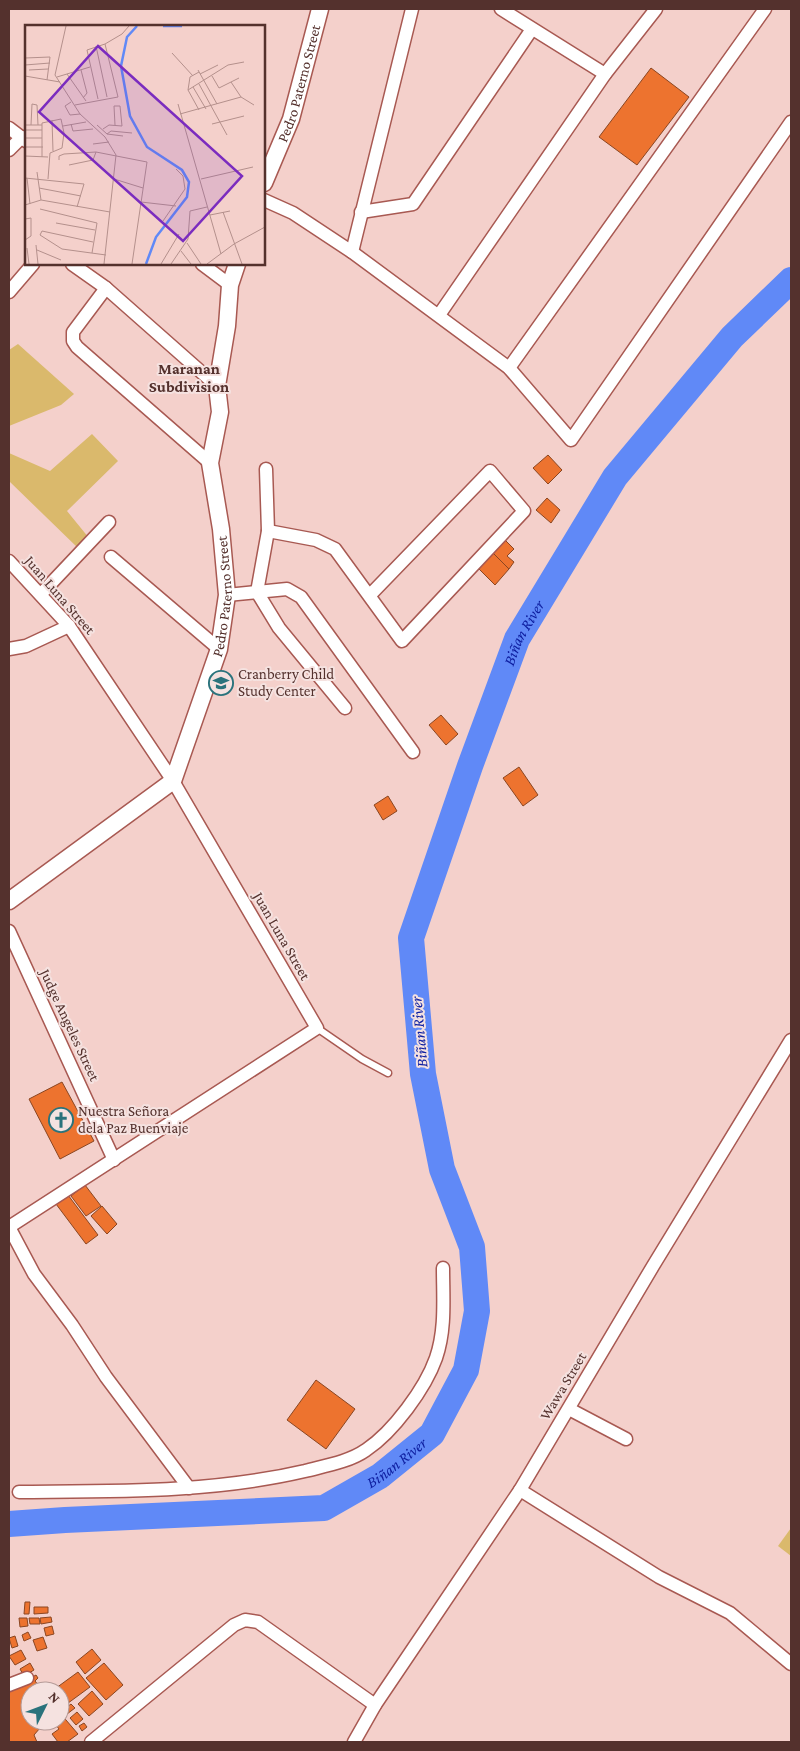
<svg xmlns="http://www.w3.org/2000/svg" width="800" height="1751" viewBox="0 0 800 1751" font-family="'Crimson Pro',serif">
<rect width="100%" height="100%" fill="#f4d0cb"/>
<g fill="#dab96c">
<path d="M 18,344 L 74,394 L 61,405 L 9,426 L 9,350 Z"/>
<path d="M 92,434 L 118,461 L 67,511 L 89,538 L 79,549 L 9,481 L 9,453 L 50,471 Z"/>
<path d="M 791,1528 L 791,1556 L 778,1546 Z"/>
</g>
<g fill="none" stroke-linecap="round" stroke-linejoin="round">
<path stroke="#6089f7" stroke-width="26" id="s1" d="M 9,1524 L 65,1520 L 324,1508 L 380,1476 L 432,1434 L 466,1370 L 477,1311 L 472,1247 L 442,1169 L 423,1074 L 411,938 L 470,766 L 517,639 L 615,477 L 732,337 L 791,280"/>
</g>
<g fill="#ed732f" stroke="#8a4622">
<path d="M 651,68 L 689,97 L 637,165 L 599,137 Z"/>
<path d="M 548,455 L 562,470 L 548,484 L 533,468 Z"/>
<path d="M 547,498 L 560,510 L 551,523 L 536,510 Z"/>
<path d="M 505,540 L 514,549 L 507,556 L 514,562 L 509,569 L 492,552 Z"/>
<path d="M 492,552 L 509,569 L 495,585 L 478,568 Z"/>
<path d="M 441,715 L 458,734 L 446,745 L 429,725 Z"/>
<path d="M 519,767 L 538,795 L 523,806 L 503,778 Z"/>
<path d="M 388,796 L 397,811 L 383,820 L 374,805 Z"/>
<path d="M 62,1082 L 94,1141 L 60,1159 L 29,1099 Z"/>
<path d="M 85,1185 L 101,1206 L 86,1216 L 71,1196 Z"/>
<path d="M 68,1195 L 98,1235 L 86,1244 L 56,1204 Z"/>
<path d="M 102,1206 L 117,1224 L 107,1234 L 91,1216 Z"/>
<path d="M 316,1380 L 355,1409 L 326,1449 L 287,1420 Z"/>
<path d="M 25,1602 L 30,1602 L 29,1614 L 24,1614 Z"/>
<path d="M 34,1607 L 48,1607 L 48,1613 L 34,1614 Z"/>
<path d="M 51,1617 L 52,1622 L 41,1624 L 40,1618 Z"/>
<path d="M 19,1618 L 27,1618 L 28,1626 L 20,1627 Z"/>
<path d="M 29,1618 L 39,1618 L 40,1624 L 30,1624 Z"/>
<path d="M 52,1626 L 54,1634 L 46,1636 L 44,1628 Z"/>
<path d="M 28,1632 L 31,1638 L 24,1641 L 22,1635 Z"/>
<path d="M 15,1636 L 18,1646 L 12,1648 L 9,1638 Z"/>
<path d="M 43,1637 L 47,1648 L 37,1651 L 33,1640 Z"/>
<path d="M 92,1649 L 101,1660 L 85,1674 L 76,1662 Z"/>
<path d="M 21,1650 L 26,1659 L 15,1665 L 9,1656 Z"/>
<path d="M 30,1663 L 34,1670 L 24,1676 L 20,1669 Z"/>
<path d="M 104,1663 L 123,1685 L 106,1700 L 86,1678 Z"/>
<path d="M 78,1672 L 90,1687 L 60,1709 L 60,1691 L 52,1691 Z"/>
<path d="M 36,1675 L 38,1678 L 35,1681 L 43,1691 L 30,1691 L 30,1721 L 46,1721 L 34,1735 L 37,1742 L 9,1742 L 9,1690 Z"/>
<path d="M 92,1691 L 103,1704 L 89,1716 L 78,1704 Z"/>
<path d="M 71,1704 L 75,1708 L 67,1714 L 63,1710 Z"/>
<path d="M 77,1712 L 83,1719 L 76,1725 L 70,1718 Z"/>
<path d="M 60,1713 L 78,1734 L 67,1742 L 58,1742 L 52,1734 L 59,1729 L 53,1721 L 60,1721 Z"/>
<path d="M 84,1723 L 87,1727 L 82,1731 L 79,1726 Z"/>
</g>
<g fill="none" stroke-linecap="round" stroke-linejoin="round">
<defs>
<path id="service" d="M 317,1028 L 362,1059 L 388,1073"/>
<g id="minor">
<path d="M 501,9 L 605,74"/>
<path d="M 9,128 L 26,141"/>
<path d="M 9,150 L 22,137"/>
<path d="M 264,200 L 293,213 L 352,252 L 509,368 L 571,440 L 791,122"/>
<path d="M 361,212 L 413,204 L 532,29"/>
<path d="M 352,252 L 412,9"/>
<path d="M 72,264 L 106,288 L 217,386"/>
<path d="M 202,264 L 230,285"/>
<path d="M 106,288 L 73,332 L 73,341 L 77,347 L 210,463"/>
<path d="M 9,292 L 33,264"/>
<path d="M 439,315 L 605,74 L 656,9"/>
<path d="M 509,368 L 765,9"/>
<path d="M 266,469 L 268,531 L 257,592 L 279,628 L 345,708"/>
<path d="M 268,531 L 316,540 L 335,549 L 402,641 L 524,511 L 490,471 L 370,595"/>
<path d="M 111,557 L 219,649"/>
<path d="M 9,561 L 69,626 L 173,781 L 317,1028 L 9,1227"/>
<path d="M 41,594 L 109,522"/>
<path d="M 227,595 L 287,589 L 301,597 L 413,752"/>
<path d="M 9,649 L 26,646 L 69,626"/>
<path d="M 9,931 L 114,1160"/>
<path d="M 9,1227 L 34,1274 L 72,1325 L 106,1377 L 189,1488"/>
<path d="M 569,1409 L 626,1439"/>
<path d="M 520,1490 L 659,1577 L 730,1613 L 791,1664"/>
<path d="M 19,1492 C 114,1491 211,1493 305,1471 C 324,1466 349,1462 366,1450 C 393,1432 425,1389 436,1358 C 446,1329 443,1298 443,1268"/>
<path d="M 9,1685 L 27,1678"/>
<path d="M 91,1742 L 234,1625 L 245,1620 L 258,1622 L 375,1705"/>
<path d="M 354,1742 L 375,1705 L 520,1490 L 653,1266 L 791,1040"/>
</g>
<g id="tertiary">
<path id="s2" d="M 264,183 L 291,119 L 320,9"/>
<path id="s3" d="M 9,901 L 173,781 L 219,649 L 227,595 L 221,529 L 210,463 L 220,412 L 217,386 L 227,326 L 230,285 L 237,264"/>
</g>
</defs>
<use href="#service" stroke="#a85952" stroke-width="9"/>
<use href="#minor" stroke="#a85952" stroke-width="15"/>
<use href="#tertiary" stroke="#a85952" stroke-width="19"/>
<use href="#service" stroke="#fff" stroke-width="6"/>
<use href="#minor" stroke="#fff" stroke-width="12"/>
<use href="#tertiary" stroke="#fff" stroke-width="16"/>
</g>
<defs>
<symbol id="school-ring" viewBox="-11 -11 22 22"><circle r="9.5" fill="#f5e2e0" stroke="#2a737c" stroke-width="1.5"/><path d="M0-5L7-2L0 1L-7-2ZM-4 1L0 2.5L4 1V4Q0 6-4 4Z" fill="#2a737c"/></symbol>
<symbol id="church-ring" viewBox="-11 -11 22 22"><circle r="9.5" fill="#f5e2e0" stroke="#2a737c" stroke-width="1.5"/><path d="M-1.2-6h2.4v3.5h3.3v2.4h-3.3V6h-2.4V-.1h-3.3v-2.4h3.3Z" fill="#2a737c"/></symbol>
</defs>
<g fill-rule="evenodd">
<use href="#school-ring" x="207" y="669" width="28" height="28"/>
<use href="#church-ring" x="47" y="1106" width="28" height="28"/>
</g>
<g text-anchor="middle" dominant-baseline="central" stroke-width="4" stroke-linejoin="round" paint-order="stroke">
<g font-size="15" fill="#54312d" stroke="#f5e2e0">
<text stroke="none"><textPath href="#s2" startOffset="106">Pedro Paterno Street</textPath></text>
<text transform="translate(60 595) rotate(49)">Juan Luna Street</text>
<text stroke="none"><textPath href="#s3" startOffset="396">Pedro Paterno Street</textPath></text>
<text transform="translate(282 936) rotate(60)">Juan Luna Street</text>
<text transform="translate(70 1025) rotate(65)">Judge Angeles Street</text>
<text transform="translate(563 1386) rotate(-59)">Wawa Street</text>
</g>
<g font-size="15" fill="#54312d" stroke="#f5e2e0" text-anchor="start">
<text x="238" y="674">Cranberry Child<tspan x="238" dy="17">Study Center</tspan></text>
<text x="78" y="1111">Nuestra Señora<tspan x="78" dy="17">dela Paz Buenviaje</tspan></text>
</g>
<g font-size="16" font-weight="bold" fill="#54312d" stroke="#f5e2e0">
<text x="189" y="368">Maranan<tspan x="189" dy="18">Subdivision</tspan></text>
</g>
<g font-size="16" font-style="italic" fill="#0f20a1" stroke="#f5e2e0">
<text stroke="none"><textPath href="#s1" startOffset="1286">Biñan River</textPath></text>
<text transform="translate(419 1032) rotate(-95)">Biñan River</text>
<text stroke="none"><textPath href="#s1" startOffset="401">Biñan River</textPath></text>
</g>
</g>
<g transform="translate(25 25)">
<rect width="240" height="240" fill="#f4d0cb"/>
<path fill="none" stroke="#6089f7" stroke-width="2.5" d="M 112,1 L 102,12 L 96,41 L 105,91 L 122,122 L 157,145 L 164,157 L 162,172 L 131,212 L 121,239M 138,1 L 157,1"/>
<path fill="none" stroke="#b4908c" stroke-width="1" d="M 41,1 L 30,50 L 55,89 L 80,112 L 91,130 L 79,239M 80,19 L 97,9 L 104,1M 71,21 L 82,72M 147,28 L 168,51M 0,33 L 25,32 L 22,55M 0,40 L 25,38M 4,45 L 23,44M 56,45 L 62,68 L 58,73M 173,45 L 192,79M 42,49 L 61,76M 175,49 L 193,40M 0,51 L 35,57M 187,51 L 194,63 L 214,53M 32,52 L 65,42M 206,57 L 216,72M 174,59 L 202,110M 168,62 L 181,84M 163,65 L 165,52 L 174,47M 46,77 L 40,81 L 45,90 L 55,89M 153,79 L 196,229M 50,80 L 93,72 L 80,19 L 62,25 L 73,74M 174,85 L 163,65 L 203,40 L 219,37M 155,89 L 216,72 L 229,80M 27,95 L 28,126M 46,99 L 48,106 L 68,104M 187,99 L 219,91M 0,100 L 17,100M 6,100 L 7,79 L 12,80 L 13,100M 72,100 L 82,109 L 98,111M 38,101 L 61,97M 78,104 L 84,100 L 97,101 L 95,81 L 89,81 L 90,100M 0,105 L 17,105M 82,109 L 86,106 L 107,108M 0,113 L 17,113M 68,119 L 84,117M 0,122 L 18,122M 0,131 L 23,132M 17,132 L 17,98 L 36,94 L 39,108 L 37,123 L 25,128 L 23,154M 34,135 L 34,131 L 39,129 L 71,127 L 122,137 L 107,239M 44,140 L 68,135 L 71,127M 12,147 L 16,175M 0,153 L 59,159 L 52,182M 2,153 L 5,179M 89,154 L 118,163M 176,154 L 228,142M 14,163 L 56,171M 16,175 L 85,187M 116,177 L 151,181M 0,180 L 16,175M 15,184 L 72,198 L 67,228M 198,187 L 217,239M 185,190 L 205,186M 0,194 L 6,193 L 6,211 L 0,215M 138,196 L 160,164 L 158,151 L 151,144M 31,198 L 70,205M 68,217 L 17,206 L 15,210 L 37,224 L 81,230M 162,218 L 176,239M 11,220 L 13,239M 2,223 L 4,239M 12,225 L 36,235M 156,226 L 166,239M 136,239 L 154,209M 146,239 L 163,214 L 165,186 L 182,182M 182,239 L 209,219 L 240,202"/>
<path fill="#7b2cbf" fill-opacity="0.15" stroke="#7b2cbf" stroke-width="2.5" d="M 73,21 L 217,151 L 158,216 L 14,87 Z"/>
<rect width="240" height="240" fill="none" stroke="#54312d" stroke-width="2.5"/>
</g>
<rect width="800" height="1751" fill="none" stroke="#54312d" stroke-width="20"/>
<g transform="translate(45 1706) rotate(48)"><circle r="24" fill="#f5e2e0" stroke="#b59b98"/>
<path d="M0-4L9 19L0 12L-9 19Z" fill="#2a737c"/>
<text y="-8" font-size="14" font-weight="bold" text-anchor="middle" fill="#54312d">N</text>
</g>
</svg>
